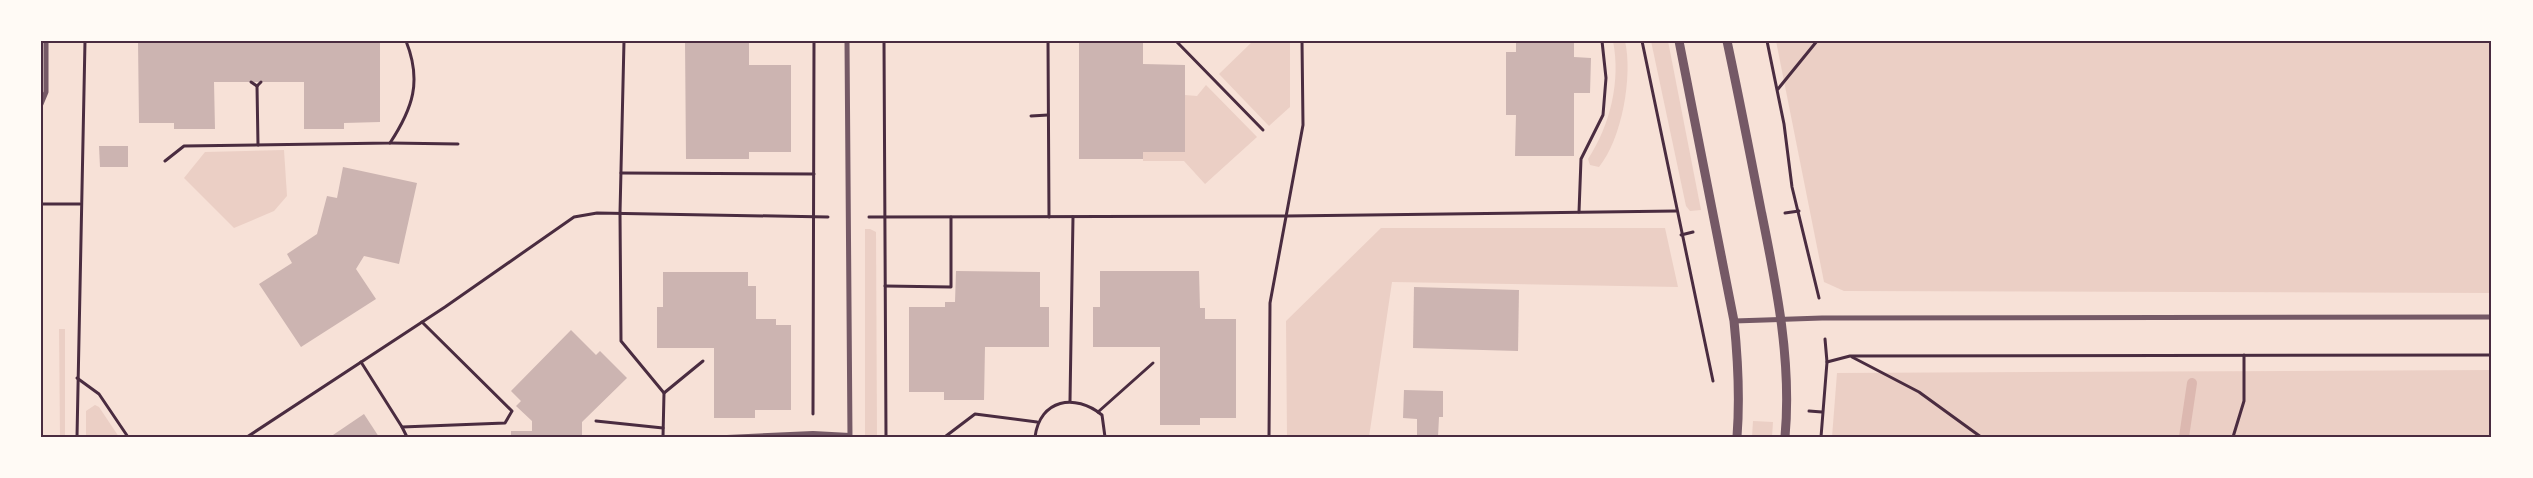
<svg xmlns="http://www.w3.org/2000/svg" width="2533" height="478" viewBox="0 0 2533 478" font-family="Commissioner,sans-serif">
<rect width="100%" height="100%" fill="#f7e1d7"/>
<g fill="#ebcfc5">
<path d="M 1253,41 L 1290,41 L 1290,107 L 1269,126 L 1219,74 Z"/>
<path d="M 1613,41 L 1625,41 C 1633,76 1622,139 1599,167 L 1590,165 L 1588,159 C 1610,126 1621,81 1613,41 Z"/>
<path d="M 1651,41 L 1668,41 L 1701,210 L 1690,211 L 1686,206 Z"/>
<path d="M 1776,41 L 2492,41 L 2492,293 L 1844,291 L 1824,282 Z"/>
<path d="M 1206,85 L 1257,137 L 1205,184 L 1184,161 L 1143,161 L 1143,152 L 1185,95 L 1197,96 Z"/>
<path d="M 284,150 L 287,196 L 274,211 L 234,228 L 184,178 L 205,152 Z"/>
<path d="M 1381,228 L 1665,228 L 1678,287 L 1392,282 L 1369,437 L 1287,437 L 1286,321 Z"/>
<path d="M 865,229 L 870,229 L 876,232 L 877,437 L 865,437 Z"/>
<path d="M 59,329 L 65,329 L 65,437 L 60,437 Z"/>
<path d="M 2492,370 L 2492,437 L 1832,437 L 1837,373 Z"/>
<path d="M 95,405 L 99,407 L 119,437 L 86,437 L 86,411 Z"/>
<path d="M 1753,421 L 1773,422 L 1772,437 L 1752,437 Z"/>
</g>
<g fill="none" stroke-linecap="round" stroke-linejoin="round">
<path stroke="#dcb8b0" stroke-width="10" d="M 2184,437 L 2192,383"/>
</g>
<g fill="#ccb4b1">
<path d="M 138,41 L 380,41 L 380,122 L 344,123 L 344,129 L 304,129 L 304,82 L 214,82 L 215,129 L 174,129 L 174,123 L 139,123 Z"/>
<path d="M 685,41 L 749,41 L 749,65 L 791,65 L 791,152 L 749,152 L 749,159 L 686,159 Z"/>
<path d="M 1079,41 L 1143,41 L 1143,64 L 1185,65 L 1185,152 L 1143,152 L 1143,159 L 1079,159 Z"/>
<path d="M 1516,41 L 1574,41 L 1574,57 L 1591,58 L 1590,93 L 1574,93 L 1574,156 L 1515,156 L 1516,115 L 1506,115 L 1506,52 L 1516,52 Z"/>
<path d="M 99,146 L 128,146 L 128,167 L 100,167 Z"/>
<path d="M 343,167 L 417,183 L 399,264 L 364,256 L 356,269 L 376,299 L 301,347 L 259,284 L 292,263 L 287,254 L 317,234 L 327,196 L 337,198 Z"/>
<path d="M 956,271 L 1040,272 L 1040,307 L 1049,307 L 1049,347 L 985,347 L 984,400 L 944,400 L 944,392 L 909,392 L 909,307 L 945,307 L 945,302 L 955,302 Z"/>
<path d="M 1100,271 L 1199,271 L 1200,308 L 1205,308 L 1205,319 L 1236,319 L 1236,418 L 1200,418 L 1200,425 L 1160,425 L 1160,347 L 1093,347 L 1093,307 L 1100,307 Z"/>
<path d="M 663,272 L 748,272 L 748,286 L 756,286 L 756,319 L 776,319 L 776,325 L 791,325 L 791,410 L 755,410 L 755,418 L 714,418 L 714,348 L 657,348 L 657,307 L 663,307 Z"/>
<path d="M 1414,287 L 1519,290 L 1518,351 L 1413,348 Z"/>
<path d="M 571,330 L 596,355 L 600,351 L 627,378 L 582,422 L 582,437 L 511,437 L 511,431 L 532,431 L 532,421 L 516,406 L 521,401 L 511,391 Z"/>
<path d="M 1404,390 L 1443,391 L 1443,417 L 1439,417 L 1438,437 L 1417,437 L 1417,419 L 1403,418 Z"/>
<path d="M 364,414 L 379,437 L 330,437 Z"/>
</g>
<g fill="none" stroke-linecap="round" stroke-linejoin="round">
<g stroke="#4a2c40" stroke-width="3">
<path d="M 624,41 L 620,213 L 621,341 L 664,393 L 663,437"/>
<path d="M 884,41 L 886,437"/>
<path d="M 1048,41 L 1049,217"/>
<path d="M 1176,41 L 1263,130"/>
<path d="M 1642,41 L 1713,381"/>
<path d="M 1767,41 L 1784,124 L 1792,187 L 1819,298"/>
<path d="M 251,82 L 257,86"/>
<path d="M 257,86 L 258,145"/>
<path d="M 257,86 L 261,82"/>
<path d="M 1778,89 L 1817,41"/>
<path d="M 1031,116 L 1048,115"/>
<path d="M 390,143 L 458,144"/>
<path d="M 165,161 L 184,146 L 390,143 C 413,108 422,81 406,41"/>
<path d="M 621,173 L 814,174"/>
<path d="M 41,204 L 80,204"/>
<path d="M 1579,212 L 1581,159 L 1603,115 L 1606,78 L 1602,41"/>
<path d="M 1785,213 L 1799,211"/>
<path d="M 869,217 L 1287,216 L 1676,211"/>
<path d="M 1681,235 L 1693,232"/>
<path d="M 885,286 L 951,287 L 951,217"/>
<path d="M 1852,357 L 1919,392 L 1981,437"/>
<path d="M 361,362 L 402,427 L 505,423 L 512,411 L 422,322"/>
<path d="M 1827,362 L 1850,356 L 2492,355"/>
<path d="M 77,378 L 99,394 L 128,437"/>
<path d="M 664,393 L 703,361"/>
<path d="M 1070,401 L 1073,217"/>
<path d="M 1809,411 L 1822,412"/>
<path d="M 1098,412 L 1153,363"/>
<path d="M 813,414 L 814,41"/>
<path d="M 596,421 L 663,428"/>
<path d="M 402,427 L 407,437"/>
<path d="M 946,436 L 975,414 L 1037,422"/>
<path d="M 77,437 L 85,41"/>
<path d="M 247,437 L 445,307 L 574,217 L 597,213 L 828,217"/>
<path d="M 1035,437 C 1040,399 1075,393 1102,415 L 1105,437"/>
<path d="M 1269,437 L 1270,303 L 1303,125 L 1302,41"/>
<path d="M 1821,437 L 1827,362 L 1825,339"/>
<path d="M 2233,437 L 2244,401 L 2244,355"/>
</g>
<path stroke="#755966" stroke-width="4" d="M 727,437 L 813,433 L 850,435"/>
<g stroke="#755966" stroke-width="5">
<path d="M 847,41 L 850,437"/>
<path d="M 41,104 L 46,92 L 46,41"/>
<path d="M 1734,321 L 1822,318 L 2492,317"/>
</g>
<g stroke="#755966" stroke-width="9">
<path d="M 1679,41 L 1734,321 C 1738,360 1740,398 1737,437"/>
<path d="M 1727,41 C 1739,97 1750,154 1761,210 C 1776,284 1792,361 1785,437"/>
</g>
</g>
<rect width="2533" height="478" fill="none" stroke="#fffaf5" stroke-width="85"/>
<rect x="42" y="42" width="2448" height="394" fill="none" stroke="#4a2c40" stroke-width="2"/>
</svg>
